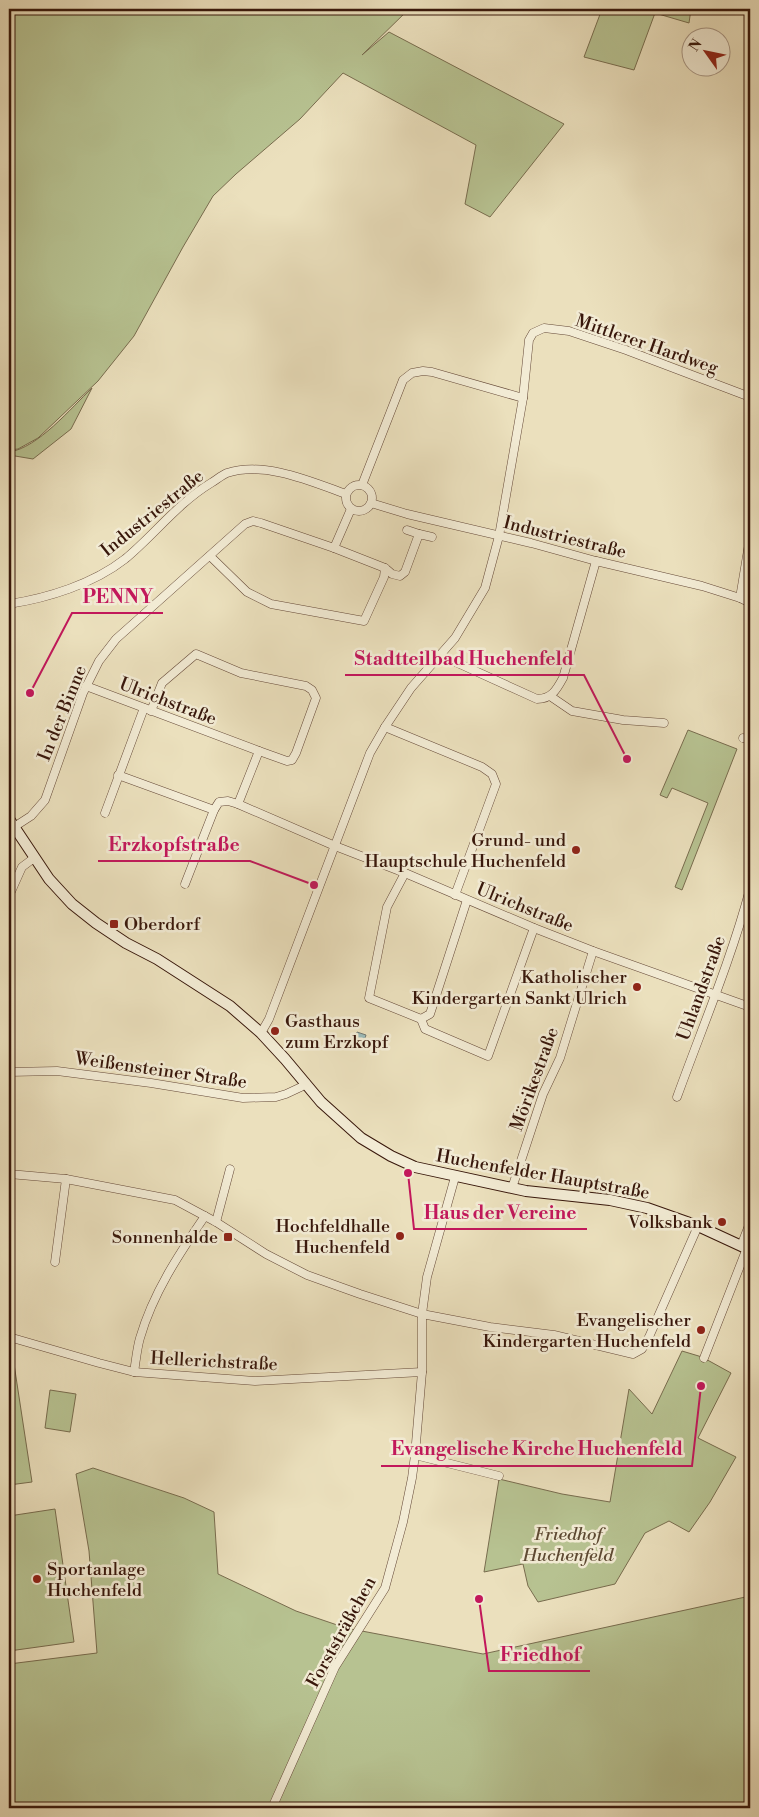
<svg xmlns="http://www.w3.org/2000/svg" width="759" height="1817" viewBox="0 0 759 1817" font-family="'Libre Bodoni',serif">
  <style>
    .green { fill: #b7c291; stroke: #786c4e }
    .water { fill: #9bbbb9; stroke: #737973 }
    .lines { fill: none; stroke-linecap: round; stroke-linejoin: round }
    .street-casing { stroke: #654938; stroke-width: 9 }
    .secondary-casing { stroke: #38170b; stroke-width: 12 }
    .street { stroke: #f2ebd4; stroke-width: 8 }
    .secondary { stroke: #f2ebd4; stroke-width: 10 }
    .poi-dot { fill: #8f2418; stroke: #f2ebd4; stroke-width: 2 }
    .labels { text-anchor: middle; stroke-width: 5; stroke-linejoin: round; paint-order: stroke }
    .street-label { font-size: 18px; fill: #38170b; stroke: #f2ebd4 }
    .poi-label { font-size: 18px; fill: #38170b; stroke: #f2ebd4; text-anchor: end }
    .park-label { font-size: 18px; font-style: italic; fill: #5e4a33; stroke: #f2ebd4 }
    .leader { fill: none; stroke: #c2185b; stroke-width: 2 }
    .callout-dot { fill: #c2185b; stroke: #f2ebd4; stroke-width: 2 }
    .callout-label { font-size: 19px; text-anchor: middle; font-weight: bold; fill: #c2185b; stroke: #f2ebd4; stroke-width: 5; stroke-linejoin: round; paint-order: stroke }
  </style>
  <rect width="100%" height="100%" fill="#ebe0bd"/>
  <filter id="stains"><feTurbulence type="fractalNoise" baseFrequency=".004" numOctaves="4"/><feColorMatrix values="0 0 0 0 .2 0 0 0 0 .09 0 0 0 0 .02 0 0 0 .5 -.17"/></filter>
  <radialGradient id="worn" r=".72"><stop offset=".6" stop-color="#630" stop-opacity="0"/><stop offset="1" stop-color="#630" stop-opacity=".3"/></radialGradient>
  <g class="green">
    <path d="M9 9H409L362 55 389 32 564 124 490 217 465 204 476 145 343 73 300 119 236 174 213 196 183 247 134 336 98 381 38 438 18 449 9 450Z"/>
    <path d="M602 9H691L689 23 655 13 634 70 584 57Z"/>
    <path d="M92 388 71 429 33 459 9 455V452C38 448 71 408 92 388Z"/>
    <path d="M688 730 737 749 682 890 675 887 708 803 672 788 667 798 660 795Z"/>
    <path d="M682 1351 702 1357 731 1373 698 1438 736 1457 710 1502 689 1532 669 1521 645 1533 615 1584 538 1602 528 1586 523 1564 484 1572 499 1479 562 1494 610 1502 629 1389 652 1414Z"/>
    <path d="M14 1364 32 1482 9 1485V1365Z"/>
    <path d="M50 1390 76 1394 70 1432 45 1428Z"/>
    <path d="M93 1468 184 1498 214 1512 218 1574 296 1611 346 1628 483 1654 750 1596V1808H686L658 1804H631L615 1808H9V1664L97 1653 89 1551 76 1474Z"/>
    <path d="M55 1509 74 1642 9 1651V1516Z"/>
  </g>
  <path class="water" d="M357 1032 366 1035 363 1045 356 1042 354 1036Z"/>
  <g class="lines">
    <defs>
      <g id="street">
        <circle cx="359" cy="498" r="13"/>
        <path d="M362 485 403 380 412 373 423 371 432 372 523 398"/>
        <path d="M371 503 407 514 531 543 596 561 702 586 740 598 750 603"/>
        <path d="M407 530 419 534"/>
        <path d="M334 548 385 568 392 574 400 576 405 572 419 534 432 537"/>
        <path d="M210 556 247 592 271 604 364 621 384 577 385 568"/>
        <path d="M740 598 750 538"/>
        <path d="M9 604C48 598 93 584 125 559 154 535 178 503 211 483 216 480 222 475 227 473 265 461 310 481 346 494"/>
        <path d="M440 655 537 699C552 699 557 689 563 678L596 561"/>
        <path d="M86 686 259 751 238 804 335 846 405 873 534 928 593 951 750 1007"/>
        <path d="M550 696 572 711 623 720 664 723"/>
        <path d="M151 711 162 683 196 654 241 673 306 686 312 690 316 698 296 753 292 760 287 761 259 751"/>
        <path d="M385 727 482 767 492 774 496 784 455 895"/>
        <path d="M743 738 750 740"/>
        <path d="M118 775 214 810 185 884"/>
        <path d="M214 810 219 802 228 801 238 804"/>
        <path d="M105 813 144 708"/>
        <path d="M14 827 31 816 45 800 83 693 99 661 116 639 245 524 253 521 261 523 334 548 351 509"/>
        <path d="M405 873 387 907 369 998 421 1019 425 1029 488 1056 534 928"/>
        <path d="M9 896 22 867 34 858"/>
        <path d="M421 1019 430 1014 467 900"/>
        <path d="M261 1033 269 1019 370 753 385 727 411 688 455 638 485 588 499 536 523 398 529 340 533 333 544 328 569 331 626 350 750 397"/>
        <path d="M9 1072 57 1071 151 1083 243 1098 276 1097 286 1094 301 1087 306 1083"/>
        <path d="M677 1097C702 1028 731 960 750 889"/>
        <path d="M9 1174 66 1179 175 1200 216 1222 266 1254 307 1275 360 1294 422 1314 490 1327 554 1335 633 1354 642 1349 649 1337 698 1226"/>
        <path d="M455 1177 427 1277 422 1314V1372L415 1455 499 1476"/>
        <path d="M512 1188 543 1094 560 1058 593 951"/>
        <path d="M216 1222 230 1169"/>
        <path d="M741 1246 750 1223"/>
        <path d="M55 1262 66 1179"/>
        <path d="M9 1337 99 1363 134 1372 255 1381 422 1372"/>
        <path d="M704 1358 747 1248"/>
        <path d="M134 1372C136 1360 137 1348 140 1338 153 1293 179 1254 205 1216"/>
        <path d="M272 1808 335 1667 385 1588 403 1522 412 1478 415 1455"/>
      </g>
      <path id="secondary" d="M9 819 49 879 72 904 96 923 126 943 157 959 230 1006 261 1033 285 1059 321 1102 361 1138 391 1156 415 1167 526 1191 610 1200 647 1208 698 1226 750 1250"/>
    </defs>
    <use href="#street" class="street-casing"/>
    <use href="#secondary" class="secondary-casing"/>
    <use href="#street" class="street"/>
    <use href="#secondary" class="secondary"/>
  </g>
  <g class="poi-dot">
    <circle cx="576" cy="850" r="5"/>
    <rect x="109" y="919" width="10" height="10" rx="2.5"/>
    <circle cx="637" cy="987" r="5"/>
    <circle cx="275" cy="1031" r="5"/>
    <circle cx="722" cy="1222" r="5"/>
    <circle cx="400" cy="1236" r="5"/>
    <rect x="223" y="1232" width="10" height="10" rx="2.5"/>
    <circle cx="701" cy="1330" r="5"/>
    <circle cx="37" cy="1579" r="5"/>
  </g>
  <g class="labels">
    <g class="street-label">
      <text transform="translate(647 344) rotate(19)" y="6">Mittlerer Hardweg</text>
      <text transform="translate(152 513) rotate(-39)" y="6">Industriestraße</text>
      <text transform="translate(565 537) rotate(14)" y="6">Industriestraße</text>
      <text transform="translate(168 701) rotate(21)" y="6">Ulrichstraße</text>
      <text transform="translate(62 713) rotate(-68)" y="6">In der Binne</text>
      <text transform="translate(525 907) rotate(22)" y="6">Ulrichstraße</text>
      <text transform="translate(701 988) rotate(-70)" y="6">Uhlandstraße</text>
      <text transform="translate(161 1070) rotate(8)" y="6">Weißensteiner Straße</text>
      <text transform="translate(534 1079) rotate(-70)" y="6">Mörikestraße</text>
      <text transform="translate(543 1174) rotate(10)" y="6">Huchenfelder Hauptstraße</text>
      <text transform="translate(214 1361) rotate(3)" y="6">Hellerichstraße</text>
      <text transform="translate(341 1632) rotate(-61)" y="6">Forststräßchen</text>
    </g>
    <g class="poi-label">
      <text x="566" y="846">Grund- und<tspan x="566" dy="21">Hauptschule Huchenfeld</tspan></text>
      <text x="124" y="930" text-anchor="start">Oberdorf</text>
      <text x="627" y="983">Katholischer<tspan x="627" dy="21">Kindergarten Sankt Ulrich</tspan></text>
      <text x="285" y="1027" text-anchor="start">Gasthaus<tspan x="285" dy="21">zum Erzkopf</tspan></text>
      <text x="712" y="1228">Volksbank</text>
      <text x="390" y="1232">Hochfeldhalle<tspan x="390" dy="21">Huchenfeld</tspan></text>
      <text x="218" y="1243">Sonnenhalde</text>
      <text x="691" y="1326">Evangelischer<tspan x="691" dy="21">Kindergarten Huchenfeld</tspan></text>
      <text x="47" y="1575" text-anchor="start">Sportanlage<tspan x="47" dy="21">Huchenfeld</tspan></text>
    </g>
    <g class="park-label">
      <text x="568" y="1540">Friedhof<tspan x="568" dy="21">Huchenfeld</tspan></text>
    </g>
  </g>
  <path class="leader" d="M30 693L72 613H163M627 759L584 675H345M314 885L250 861H98M408 1173L414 1229H587M701 1386L692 1466H381M479 1599L489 1671H590"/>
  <g class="callout-dot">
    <circle cx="30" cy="693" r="5"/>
    <circle cx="627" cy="759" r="5"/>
    <circle cx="314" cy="885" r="5"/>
    <circle cx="408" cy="1173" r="5"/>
    <circle cx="701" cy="1386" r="5"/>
    <circle cx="479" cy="1599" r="5"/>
  </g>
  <g class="callout-label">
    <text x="118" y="603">PENNY</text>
    <text x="464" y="665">Stadtteilbad Huchenfeld</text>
    <text x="174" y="851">Erzkopfstraße</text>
    <text x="500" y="1219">Haus der Vereine</text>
    <text x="537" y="1455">Evangelische Kirche Huchenfeld</text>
    <text x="540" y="1661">Friedhof</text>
  </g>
  <rect width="759" height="1817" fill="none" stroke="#ebe0bd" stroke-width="30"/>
  <rect x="10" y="10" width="739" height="1797" fill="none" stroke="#38170b" stroke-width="2.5"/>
  <rect x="15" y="15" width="729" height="1787" fill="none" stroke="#38170b"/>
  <g transform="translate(706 52) rotate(303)"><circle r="24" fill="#f2ebd4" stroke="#a89684"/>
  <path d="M0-4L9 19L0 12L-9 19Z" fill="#8f2418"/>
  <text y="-8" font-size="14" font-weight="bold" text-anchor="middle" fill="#38170b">N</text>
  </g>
  <rect width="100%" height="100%" filter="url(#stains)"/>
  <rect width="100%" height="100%" fill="url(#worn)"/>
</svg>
